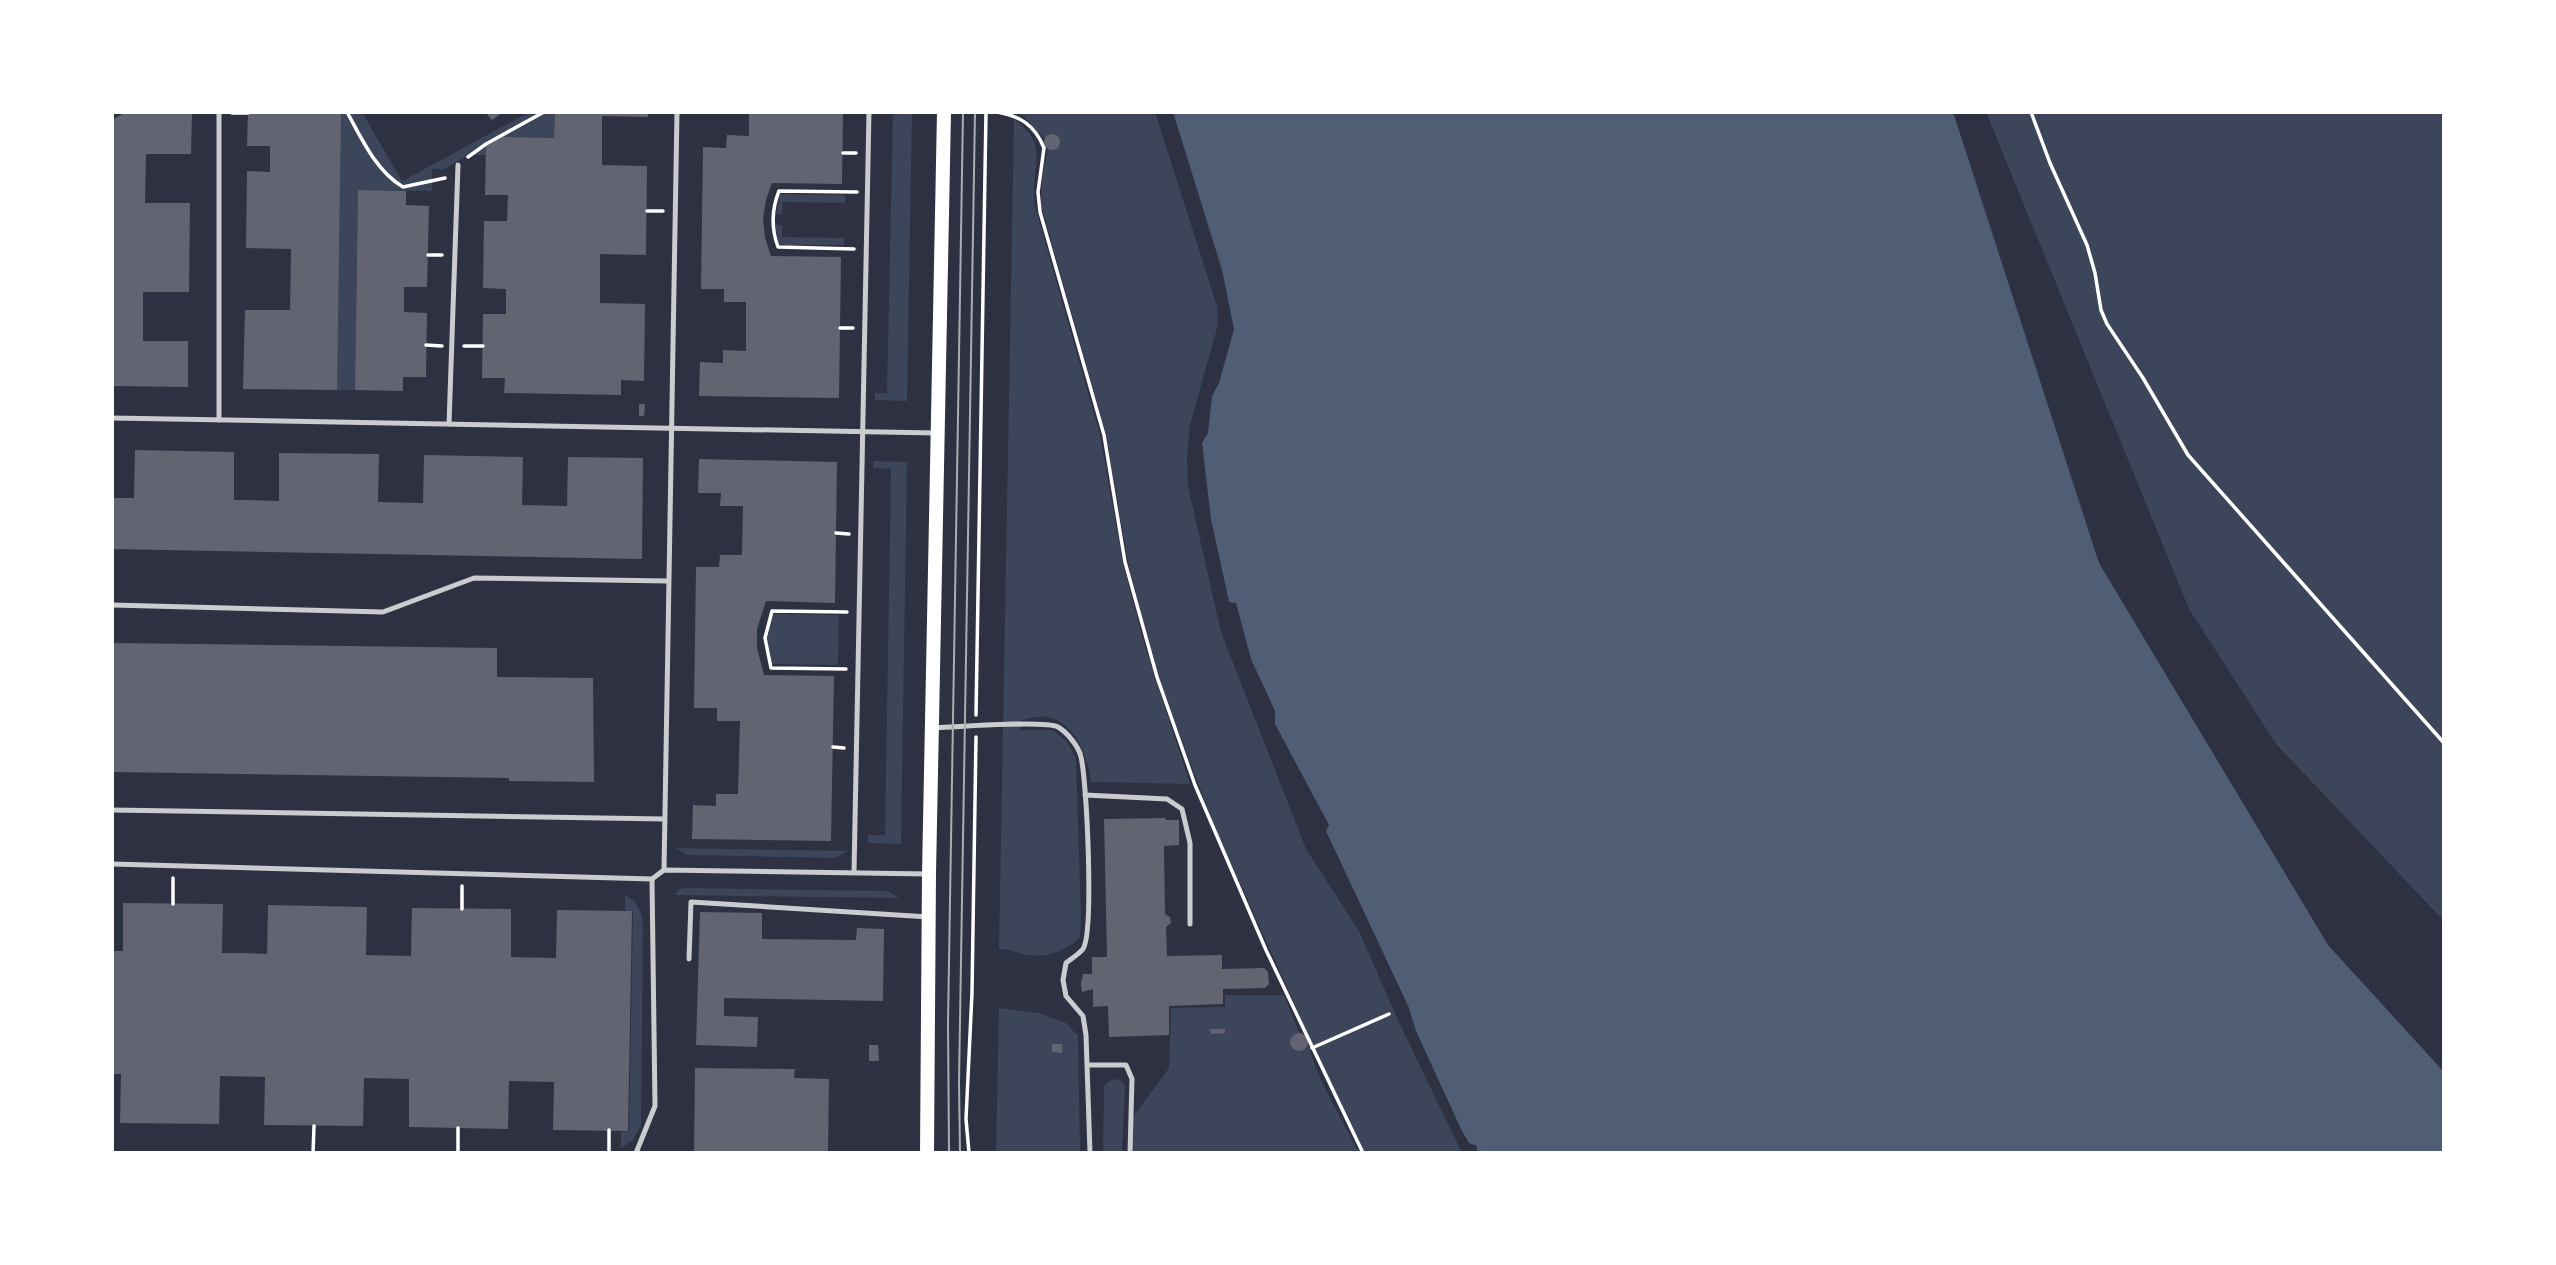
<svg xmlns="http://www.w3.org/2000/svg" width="2556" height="1265" viewBox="0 0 2556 1265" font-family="Raleway,sans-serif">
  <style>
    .green { fill: #3c4559 }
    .water { fill: #4f5d75 }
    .building { fill: #626471 }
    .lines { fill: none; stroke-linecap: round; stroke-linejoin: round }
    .path { stroke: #fff; stroke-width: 3.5 }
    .service { stroke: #caccd0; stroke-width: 5 }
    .secondary { stroke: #fff; stroke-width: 14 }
    .tram { stroke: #abadb3; stroke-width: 2 }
  </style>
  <rect width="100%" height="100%" fill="#2d3142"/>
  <g class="green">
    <path d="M316 112H362L402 181 530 112H555L554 138 503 137 486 146V155H469L444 169H432V191L358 190 355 390H337Z"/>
    <path d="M893 112H912L907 401 875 400V393H887Z"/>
    <path d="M1013 112H1155L1217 306 1218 325 1190 425 1187 457 1188 486 1221 632 1306 849 1359 931 1397 1018 1462 1153H1364L1325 1072 1213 823 1158 677 1129 567 1106 435 1041 205 1042 177 1049 144 1023 116Z"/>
    <path d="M1986 112H2444V921L2276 744 2189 609Z"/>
    <path d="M1014 119C1052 146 1029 169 1035 206L1100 435 1123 564 1144 643 1190 784 1091 782C1088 757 1076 724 1048 717 1040 715 1028 719 1021 720L1020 730H1053L1067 742 1076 758 1081 917 1080 938C1064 951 1048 958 1027 955 1016 953 1011 949 999 949Z"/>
    <path d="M780 194 845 195V203L783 202 782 214H776Z"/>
    <path d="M775 224 782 225V237L844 238V245H779Z"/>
    <path d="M873 461 907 462 901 844 868 843V835H885L891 469 873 468Z"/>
    <path d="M773 614 839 615 838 665 772 664 767 639Z"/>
    <path d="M676 848 847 851 836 858 687 855Z"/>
    <path d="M684 888 888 891 899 898 675 895 678 890Z"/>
    <path d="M625 894C637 902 642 910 643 924L641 1126 633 1140 621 1148V1132L629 1131 633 912 625 910Z"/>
    <path d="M1225 995H1284L1299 1032 1307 1037C1312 1072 1343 1120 1359 1153H1131L1133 1117 1169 1068 1171 1008 1225 1007Z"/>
    <path d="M999 1008 1038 1013 1066 1023 1078 1036 1080 1153H996Z"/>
    <path d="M1116 1079 1122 1081 1125 1087 1122 1153H1103L1104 1086 1109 1081Z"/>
  </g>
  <path class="water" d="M1173 112H1953L2099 563 2328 945 2444 1072V1153H1477V1146L1469 1143 1461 1129 1416 1031 1409 1008 1326 831 1329 825 1275 724V711L1251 659 1236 603 1229 602 1211 519 1202 443 1208 433 1212 396 1219 383 1234 329 1222 270Z"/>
  <g class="building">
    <path d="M126 112H192L191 154H146L145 203H190L189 292H143V341H188V387L112 386V120Z"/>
    <path d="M248 112 341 114 337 390 243 389 245 310H290L291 249 246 248 247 171 270 172V146H247Z"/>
    <path d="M485 112H503L492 120Z"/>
    <path d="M555 112H648V117L602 116V165L647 166 646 255 600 254V303L645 304 644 381 621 380V395L504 393 505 378H482L483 314H506V289L483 288 484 221H507L508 195H485L486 146 503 137 554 138Z"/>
    <path d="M749 112H843L842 184 772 183 766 200 763 219 765 238 771 256 841 257 839 398 699 396 700 362 723 363V350L746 351V302H724V289H701L703 147 726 148 727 135 749 136Z"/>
    <circle cx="1052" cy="142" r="8"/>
    <path d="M358 190 406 191V205L429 206 427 287H404V312L427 313 426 377H403V391L355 390Z"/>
    <path d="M639 404H645L644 416H639Z"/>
    <path d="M135 450 234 452V500H246L279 501V453L379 454 378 502 423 503 424 455 523 457 522 505 567 506 568 457 643 458 642 559 112 549V498H134Z"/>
    <path d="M699 459 837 462 835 603 766 601 757 629V648L764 675 834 676 831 841 692 839 693 805 716 806V794H738L740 721H717V708H694L696 567H719L720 555H742L743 506H720L721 493H698Z"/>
    <path d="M112 643 497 648V677L593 678 594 782 509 781V778L112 772Z"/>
    <path d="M1165 818 1166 820H1179V845L1164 846 1165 914 1170 917 1171 923 1166 927 1167 956 1222 955V969L1264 968 1268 972 1269 984 1265 988 1223 989V1004L1169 1006V1035L1109 1037 1108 1006 1093 1007V989L1082 992 1081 984 1083 974H1092V957H1107L1104 819Z"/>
    <path d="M123 903 223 904 222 953H244L267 954 268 905 367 907 366 955 411 956 412 908 511 909V957L556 958 557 910 632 911 628 1131 553 1130 554 1082 509 1081 508 1129 409 1127V1079L364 1078 363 1126 264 1125 265 1077 220 1076 219 1124 120 1123 121 1074H112V951H123Z"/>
    <path d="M700 912 762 913V939L856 940 857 928 884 929 883 1001 724 998V1016L758 1017 757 1047 696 1045Z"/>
    <path d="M1210 1029H1225V1033L1211 1034Z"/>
    <circle cx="1299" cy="1042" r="9"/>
    <path d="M1052 1044H1062V1053L1052 1052Z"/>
    <path d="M869 1045H878L879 1061H869Z"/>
    <path d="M695 1068 795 1069 794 1078 829 1079 828 1153H694Z"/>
  </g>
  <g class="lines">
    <g class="path">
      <path d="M347 112C362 139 376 171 403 187L445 178"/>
      <path d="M997 112C1020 116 1035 125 1044 148L1038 192 1040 212 1104 435 1125 562 1157 677 1195 785 1266 950 1363 1153"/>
      <path d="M2031 112 2050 163 2087 245 2095 273 2101 310 2107 324 2143 378 2188 455 2444 743"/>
      <path d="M232 113H248"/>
      <path d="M843 153H856"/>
      <path d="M468 157 486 144 544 112"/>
      <path d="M647 211H663"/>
      <path d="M854 249 778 247C771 228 771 211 779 191L857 192"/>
      <path d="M428 255H442"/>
      <path d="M840 328H853"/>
      <path d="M426 345 442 346"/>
      <path d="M464 346H483"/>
      <path d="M836 533 849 534"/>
      <path d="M846 669 771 668 765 638 772 611 847 612"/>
      <path d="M976 715 986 112"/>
      <path d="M833 747 844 748"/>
      <path d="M462 886V909"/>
      <path d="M173 904V878"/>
      <path d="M1312 1048 1389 1014"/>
      <path d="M609 1130V1153"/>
      <path d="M313 1153 314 1126"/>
      <path d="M458 1153V1128"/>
      <path d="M969 1153 966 1119 972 993 976 737"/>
    </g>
    <g class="service">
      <path d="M112 418 935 433"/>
      <path d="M219 420V112"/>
      <path d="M449 424 458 165"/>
      <path d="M112 605 383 612 474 578 668 581"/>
      <path d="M935 728C956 727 1044 720 1058 727 1067 732 1079 747 1081 757 1087 782 1094 932 1083 949 1079 954 1071 959 1066 963L1063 980 1066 996 1083 1016 1086 1035 1090 1153"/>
      <path d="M1085 795 1167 799 1182 809 1190 843V924"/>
      <path d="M112 810 664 819"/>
      <path d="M112 864 652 879 664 870 928 874"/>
      <path d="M664 870 677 112"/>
      <path d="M854 872 869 112"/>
      <path d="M689 959 691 902 929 917"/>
      <path d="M1088 1065H1126L1132 1079 1130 1153"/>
      <path d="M636 1153 655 1106 652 879"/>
    </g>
    <path class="secondary" d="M927 1153 929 874 944 112"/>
    <g class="tram">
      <path d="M949 1153 948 1023 963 112"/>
      <path d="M960 1153 959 1082 975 112"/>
    </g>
  </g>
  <rect width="2556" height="1265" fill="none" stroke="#ffffff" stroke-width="228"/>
</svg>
